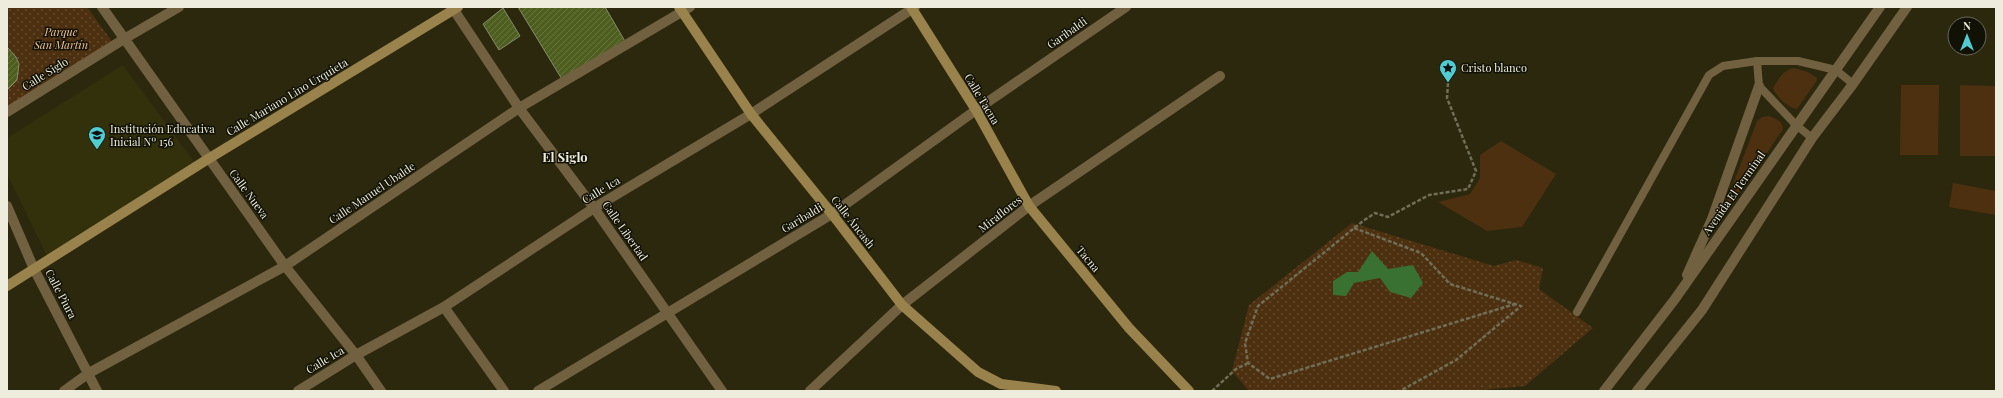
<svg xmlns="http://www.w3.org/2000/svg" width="2003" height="398" viewBox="0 0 2003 398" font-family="'Playfair Display',serif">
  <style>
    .built { fill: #33300c }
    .park { fill: url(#park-dots) }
    .garden { fill: #4d300f }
    .water { fill: #387131 }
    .building { fill: url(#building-hatch); stroke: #838d70 }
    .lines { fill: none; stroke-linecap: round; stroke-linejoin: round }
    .path { stroke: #706e57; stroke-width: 2.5; stroke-dasharray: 4 2; stroke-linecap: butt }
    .service { stroke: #716141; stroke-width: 8 }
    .minor { stroke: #716141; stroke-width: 10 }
    .tertiary { stroke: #716141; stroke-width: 10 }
    .secondary { stroke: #9a824d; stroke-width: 10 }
    .labels { text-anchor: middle; stroke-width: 3; stroke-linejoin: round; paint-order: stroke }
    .park-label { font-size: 11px; font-style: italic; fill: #f4c392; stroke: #121106 }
    .street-label { font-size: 11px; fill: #eeeddd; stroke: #121106 }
    .poi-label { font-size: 11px; fill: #eeeddd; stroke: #121106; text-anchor: start }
    .quarter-label { font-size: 13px; font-weight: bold; fill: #eeeddd; stroke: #121106 }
  </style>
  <defs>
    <pattern id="park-dots" width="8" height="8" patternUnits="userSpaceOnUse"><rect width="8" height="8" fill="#4d300f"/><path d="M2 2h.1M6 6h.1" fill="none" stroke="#674e32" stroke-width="1.8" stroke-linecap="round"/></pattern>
    <pattern id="building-hatch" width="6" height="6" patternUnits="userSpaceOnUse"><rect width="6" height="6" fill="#4d5e1e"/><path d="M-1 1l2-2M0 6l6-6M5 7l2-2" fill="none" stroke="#67753e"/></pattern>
  </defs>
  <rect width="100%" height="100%" fill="#2b280d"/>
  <path class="built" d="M123 65 195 163 48 258 7 174V138Z"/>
  <g class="park">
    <path d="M7 7H87L113 43 7 108Z"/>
    <path d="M1352 223 1494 266 1516 260 1543 268 1539 289 1593 328 1525 386 1469 391H1249L1232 371 1249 305Z"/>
  </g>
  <g class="garden">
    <path d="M1794 68 1808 72 1817 78 1816 82 1797 109C1788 108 1776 97 1773 88 1779 78 1782 71 1794 68Z"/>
    <path d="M1901 85H1939L1938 155H1900Z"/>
    <path d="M1960 85 1996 86V156H1960Z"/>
    <path d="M1769 116C1776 119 1783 121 1783 129L1728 211 1723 217 1721 216 1757 121 1762 117Z"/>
    <path d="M1501 141 1556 174 1522 227 1487 231 1438 202 1470 194 1480 178V155Z"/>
    <path d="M1953 183 1996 191V215L1949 207Z"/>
  </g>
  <path class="water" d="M1372 251 1388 269 1413 265 1423 283 1411 298 1390 292 1380 278 1354 283 1346 296 1333 295V281L1347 272H1358Z"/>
  <g class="building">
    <path d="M518 7H605L626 43 563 81Z"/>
    <path d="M503 8 520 36 499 50 483 24Z"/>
    <path d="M7 47 16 57 19 64 17 80 7 90Z"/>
  </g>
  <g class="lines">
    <g class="path">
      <path d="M1448 83 1447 98 1476 171 1468 189 1429 195 1388 217 1375 213 1363 221 1258 306 1245 343 1248 363 1270 379 1515 304"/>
      <path d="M1354 228 1421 253 1450 284 1521 306 1456 360 1400 391"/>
      <path d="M1212 391 1236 369 1248 363"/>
    </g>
    <g class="service">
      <path d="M1757 61 1759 86 1796 125 1812 138"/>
      <path d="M1577 312 1709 75 1723 66 1757 61H1798L1836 70 1853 84"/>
    </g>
    <g class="minor">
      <path d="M102 7 285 266 356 355 381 391"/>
      <path d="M452 7 519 108 594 208 722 391"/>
      <path d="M7 112 124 39 179 7"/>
      <path d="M7 206 34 269 97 391"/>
      <path d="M444 307 504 391"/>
      <path d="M64 391 89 373 285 266 519 108 690 7"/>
      <path d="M298 391 356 355 444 307 594 208 751 114 915 7"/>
      <path d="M538 391 832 214 976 110 1126 7"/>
      <path d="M810 391 902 305 1029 206 1220 76"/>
    </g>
    <g class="tertiary">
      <path d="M1687 275 1712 219 1759 86"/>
      <path d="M1604 391 1675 299 1880 7"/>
      <path d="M1637 391 1702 310 1812 138 1853 84 1907 7"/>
    </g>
    <g class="secondary">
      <path d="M679 7 751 114 832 214 902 305 978 372 1001 384 1056 391"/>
      <path d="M911 7 976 110 1029 206 1129 328 1189 391"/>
      <path d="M7 286 208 159 458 7"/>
    </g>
  </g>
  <defs>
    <symbol id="sight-pin" viewBox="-11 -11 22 30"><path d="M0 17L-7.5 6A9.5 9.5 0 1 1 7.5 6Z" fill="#51ccd1" stroke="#121106"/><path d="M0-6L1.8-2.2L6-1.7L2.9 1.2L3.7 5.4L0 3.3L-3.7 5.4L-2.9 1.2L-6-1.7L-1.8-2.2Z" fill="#111"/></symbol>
    <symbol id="school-pin" viewBox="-11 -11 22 30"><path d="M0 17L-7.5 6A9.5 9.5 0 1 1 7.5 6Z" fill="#51ccd1" stroke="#121106"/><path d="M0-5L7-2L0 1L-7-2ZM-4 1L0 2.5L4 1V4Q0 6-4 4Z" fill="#111"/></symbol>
  </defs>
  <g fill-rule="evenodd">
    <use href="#sight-pin" x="1438" y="58" width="20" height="27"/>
    <use href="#school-pin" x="87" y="125" width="20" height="27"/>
  </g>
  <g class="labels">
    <g class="park-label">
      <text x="61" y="36">Parque<tspan x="61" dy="13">San Martín</tspan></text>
    </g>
    <g class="street-label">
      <text transform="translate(1067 33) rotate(-35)" y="4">Garibaldi</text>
      <text transform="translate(45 74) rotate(-32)" y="4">Calle Siglo</text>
      <text transform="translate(287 97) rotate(-31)" y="4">Calle Mariano Lino Urquieta</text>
      <text transform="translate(982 99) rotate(59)" y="4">Calle Tacna</text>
      <text transform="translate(601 190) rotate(-31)" y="4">Calle Ica</text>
      <text transform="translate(372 193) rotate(-34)" y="4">Calle Manuel Ubalde</text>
      <text transform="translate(1734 193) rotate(-55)" y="4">Avenida El Terminal</text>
      <text transform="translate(249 194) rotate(54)" y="4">Calle Nueva</text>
      <text transform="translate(1000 214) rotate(-38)" y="4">Miraflores</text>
      <text transform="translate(802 218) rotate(-31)" y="4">Garibaldi</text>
      <text transform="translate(853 222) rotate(52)" y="4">Calle Áncash</text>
      <text transform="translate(625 231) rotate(55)" y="4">Calle Libertad</text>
      <text transform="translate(1088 259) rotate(50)" y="4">Tacna</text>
      <text transform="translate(61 294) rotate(62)" y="4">Calle Piura</text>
      <text transform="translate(325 360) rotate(-31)" y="4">Calle Ica</text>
    </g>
    <g class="poi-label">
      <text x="1461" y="72">Cristo blanco</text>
      <text x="110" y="133">Institución Educativa<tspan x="110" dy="13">Inicial Nº 156</tspan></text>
    </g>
    <g class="quarter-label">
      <text x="565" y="162">El Siglo</text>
    </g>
  </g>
  <rect width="2003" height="398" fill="none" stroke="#eeeddd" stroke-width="16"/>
  <g transform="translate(1967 36)"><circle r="19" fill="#121106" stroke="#6a695c"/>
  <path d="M0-3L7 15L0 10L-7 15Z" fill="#51ccd1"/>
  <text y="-6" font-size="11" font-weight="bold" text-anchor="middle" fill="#eeeddd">N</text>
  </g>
</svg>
